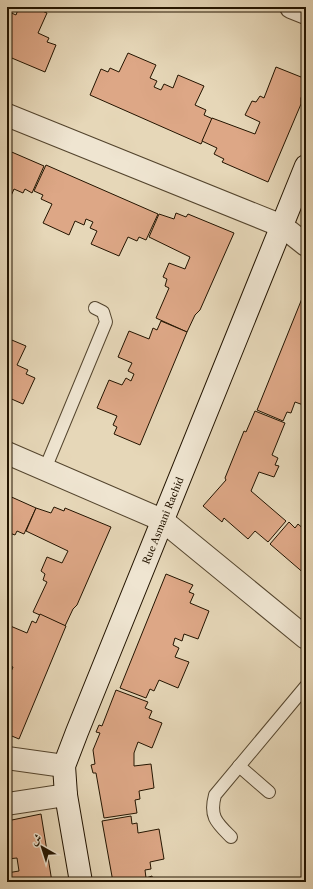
<svg xmlns="http://www.w3.org/2000/svg" width="313" height="889" viewBox="0 0 313 889" font-family="'Libre Caslon Text',Amiri,serif">
  <style>
    .building { fill: #dda786; stroke: #231400 }
    .lines { fill: none; stroke-linecap: round; stroke-linejoin: round }
    .lane-casing { stroke: #54452e; stroke-width: 14 }
    .street-casing { stroke: #54452e; stroke-width: 24 }
    .secondary-casing { stroke: #231400; stroke-width: 24 }
    .lane { stroke: #efe5d1; stroke-width: 12 }
    .street { stroke: #efe5d1; stroke-width: 22 }
    .secondary { stroke: #efe5d1; stroke-width: 22 }
    .labels { text-anchor: middle; stroke-width: 3.5; stroke-linejoin: round; paint-order: stroke }
    .street-label { font-size: 10px; fill: #231400; stroke: #efe5d1 }
  </style>
  <rect width="100%" height="100%" fill="#e6d7b8"/>
  <filter id="stains"><feTurbulence type="fractalNoise" baseFrequency=".005" numOctaves="4"/><feColorMatrix values="0 0 0 0 .2 0 0 0 0 .09 0 0 0 0 .02 0 0 0 .5 -.17"/></filter>
  <radialGradient id="worn" r=".72"><stop offset=".6" stop-color="#630" stop-opacity="0"/><stop offset="1" stop-color="#630" stop-opacity=".3"/></radialGradient>
  <g class="building">
    <path d="M19 7H33L47 13 38 33 49 38 47 42 56 45 45 72 7 56V11L16 15Z"/>
    <path d="M128 53 156 65 150 78 157 81 154 87 161 90 164 84 173 88 178 75 204 86 195 105 206 110 204 115 213 119 201 144 90 95 101 69 108 72 110 68 119 72Z"/>
    <path d="M276 67 306 79V86L301 98V104L268 182 222 162 224 159 214 154 217 148 202 141 212 118 255 134 260 122 245 115 252 101 256 102 260 96 264 98Z"/>
    <path d="M7 150 44 166 32 193 25 189 23 193 14 189 7 205Z"/>
    <path d="M46 165 158 214 146 240 139 237 137 241 128 237 119 256 91 244 97 231 90 228 93 222 86 219 84 225 75 221 69 235 43 223 52 204 41 199 43 195 34 191Z"/>
    <path d="M176 213 186 217 188 214 234 233 200 310 195 315 187 332 156 318 169 288 165 286 167 279 163 277 169 263 185 269 190 257 149 237 159 214 174 219Z"/>
    <path d="M303 296 306 298V406L295 402 291 413 287 412 283 421 257 410Z"/>
    <path d="M161 321 187 332 140 445 114 434 117 427 113 425 117 416 97 408 109 380 122 385 126 378 131 381 134 374 128 371 132 363 118 357 129 331 149 339 153 328 157 330Z"/>
    <path d="M7 338 26 346 17 365 28 370 26 374 35 378 23 404 7 397Z"/>
    <path d="M255 411 285 423 272 455 278 458 275 465 279 466 274 477 259 472 251 491 286 521 268 542 255 531 248 539 224 518 222 522 203 506 226 480 225 478 244 431 246 432Z"/>
    <path d="M7 495 36 508 24 534 17 531 15 535 7 532Z"/>
    <path d="M54 507 64 511 65 508 111 527 77 605 73 609 65 626 33 612 47 582 43 580 45 574 41 571 47 557 62 563 68 551 26 531 36 508 51 513Z"/>
    <path d="M289 522 295 528 298 524 306 531V530V575L270 544Z"/>
    <path d="M166 574 193 585 189 592 194 594 190 603 209 611 198 639 184 634 182 641 175 638 173 645 179 648 175 657 189 662 178 688 159 680 154 691 150 689 146 698 120 688Z"/>
    <path d="M40 614 66 626 19 739 7 734V673L10 674 13 667 7 665 10 656 7 655V627L8 625 27 633 32 621 36 623Z"/>
    <path d="M116 690 148 702 145 708 152 711 149 718 162 723 152 748 138 742 134 753V766L151 764 154 788 139 791 140 799 135 800 137 813 104 818 96 773H93L91 765 95 764 93 750 100 733 96 732 99 725 102 726Z"/>
    <path d="M41 814 52 882H7V873L19 871 17 858 7 859V821Z"/>
    <path d="M131 816 132 824 137 823 138 833 159 829 164 859 150 862 151 869 145 870 146 878 152 876 153 882H113L102 821Z"/>
  </g>
  <g class="lines">
    <defs>
      <g id="lane">
        <path d="M45 469 106 322 103 312 95 308"/>
        <path d="M239 766 269 792"/>
        <path d="M231 837C217 823 209 817 215 795L306 686"/>
      </g>
      <g id="street">
        <path d="M291 7 306 13"/>
        <path d="M7 115 282 226 306 245"/>
        <path d="M7 453 162 520 306 638"/>
        <path d="M7 758 64 766"/>
        <path d="M7 804 66 795"/>
      </g>
      <g id="secondary">
        <path id="s1" d="M81 882 66 795 64 766 77 732 306 166"/>
      </g>
    </defs>
    <use href="#lane" class="lane-casing"/>
    <use href="#street" class="street-casing"/>
    <use href="#secondary" class="secondary-casing"/>
    <use href="#lane" class="lane"/>
    <use href="#street" class="street"/>
    <use href="#secondary" class="secondary"/>
  </g>
  <g class="labels">
    <g class="street-label">
      <text dy="4" stroke="none"><textPath href="#s1" startOffset="382">Rue Asmani Rachid</textPath></text>
    </g>
  </g>
  <rect width="313" height="889" fill="none" stroke="#e6d7b8" stroke-width="24"/>
  <rect x="8" y="8" width="297" height="873" fill="none" stroke="#231400" stroke-width="2"/>
  <rect x="12" y="12" width="289" height="865" fill="none" stroke="#231400"/>
  <g transform="translate(42 847) rotate(321)" stroke="#efe5d1" stroke-width="3" paint-order="stroke">
  <path d="M0-3L7 15L0 10L-7 15Z" fill="#231400"/>
  <text y="-6" font-size="11" font-weight="bold" text-anchor="middle" fill="#231400">ش</text>
  </g>
  <rect width="100%" height="100%" filter="url(#stains)"/>
  <rect width="100%" height="100%" fill="url(#worn)"/>
</svg>
